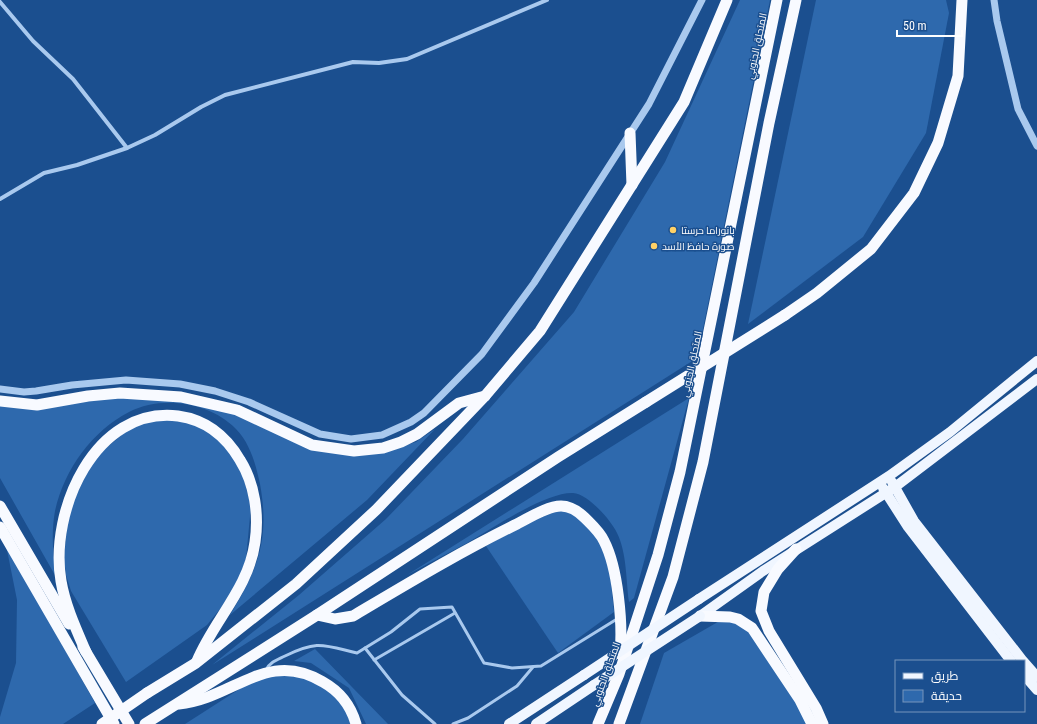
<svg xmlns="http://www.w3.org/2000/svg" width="1037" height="724" viewBox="0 0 1037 724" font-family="'Roboto Condensed',Cairo,sans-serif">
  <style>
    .green { fill: #2e69ad }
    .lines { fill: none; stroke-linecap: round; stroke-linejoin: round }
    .service { stroke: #a9c9ee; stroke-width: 3 }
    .minor { stroke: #a9c9ee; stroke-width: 4 }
    .tertiary { stroke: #a9c9ee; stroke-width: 7 }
    .primary { stroke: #f0f6ff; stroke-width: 10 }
    .trunk { stroke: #f8faff; stroke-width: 11 }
    .primary-bridge { stroke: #f0f6ff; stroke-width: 10 }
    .trunk-bridge { stroke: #f8faff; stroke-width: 11 }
    .poi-dot { fill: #ffd166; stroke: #1b4f8f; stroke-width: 1.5 }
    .labels { text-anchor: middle; stroke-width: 3; stroke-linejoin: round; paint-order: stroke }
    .street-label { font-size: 10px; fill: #fff; stroke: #1b4f8f }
    .poi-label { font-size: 10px; fill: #fff; stroke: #1b4f8f; text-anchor: start }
  </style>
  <rect width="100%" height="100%" fill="#1b4f8f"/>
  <g class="green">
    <path d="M740 0H770L697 358 212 665 299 595 386 519 463 439 574 312 665 162Z"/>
    <path d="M816 0H946L949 13 926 133 863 237 748 324Z"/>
    <path d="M98 394 195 398 311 445 380 453 416 442 435 429 367 500 230 615C258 569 270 539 260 484 256 465 250 443 236 429 210 402 162 395 129 412 92 431 64 470 55 511 51 533 53 555 56 577L0 478V401L17 407Z"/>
    <path d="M689 398 634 598 629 602C626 581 627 553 617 533 611 520 588 494 573 493 545 492 492 529 467 543 447 554 427 564 407 575Z"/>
    <path d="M174 415 212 427 238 457 251 506 246 559 238 582 220 609 207 625 126 682 71 591 66 575 64 559 68 513 94 458 135 424Z"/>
    <path d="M559 510 582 513 608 554 614 612 558 653 486 546 521 526Z"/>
    <path d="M6 545 95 703 63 724H0V717L16 663 17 600Z"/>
    <path d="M723 619 751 626 816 724H640L664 653Z"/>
    <path d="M315 649 388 724H366L349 688 311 663 294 661Z"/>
    <path d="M263 674 305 676 340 696 351 724H185Z"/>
  </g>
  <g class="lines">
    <g class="service">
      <path d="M365 648 402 695 435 724"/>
      <path d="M374 660 455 613"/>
      <path d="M266 670C270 662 277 660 285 656 318 640 323 645 357 653L391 632 420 609 452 607 484 663 512 668 541 666 617 619"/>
      <path d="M453 724 468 718 517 686 533 667"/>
    </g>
    <g class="minor">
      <path d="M0 2 33 41 73 79 127 148"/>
      <path d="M0 199 44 173 77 165 127 148 155 135 201 107 225 95 353 62 379 63 407 59 547 0"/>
    </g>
    <g class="tertiary">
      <path d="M994 0 997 21 1018 109 1037 146"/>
      <path d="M0 389 24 392 36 391 72 385 126 380 180 384 215 391 249 402 320 434 351 439 382 435 411 422 424 413 482 354 534 283 649 104 702 0"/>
    </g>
    <g class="primary">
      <path d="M892 482 914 521 1023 661"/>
      <path d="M883 488 908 527 1011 661"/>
      <path d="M699 599 889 476 950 432 1037 361"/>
      <path d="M700 616 763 571 895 487 1037 379"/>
      <path d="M1024 662 1037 677"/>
      <path d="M1024 675 1037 690"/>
      <path d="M509 724 584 675"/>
      <path d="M536 724 594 685"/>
    </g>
    <g class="trunk">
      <path d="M630 133 632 185"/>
      <path d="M785 315 817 293 871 249 914 193 938 143 958 76 962 0"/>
      <path d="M0 401 37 405 88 396 120 393 181 397 237 410 312 445 354 451 383 448 401 442 417 434 459 403 485 396"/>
      <path d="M0 506 69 624"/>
      <path d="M0 527 114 724"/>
      <path d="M796 549 778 569 764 592 761 611 769 631 816 708 823 724"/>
      <path d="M317 615 335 619 353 616C407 584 460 552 517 524 529 518 547 506 561 506 571 506 578 511 585 518 592 525 600 532 604 541 618 568 623 624 620 654"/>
      <path d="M700 616 730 617 738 619 752 628 800 700 812 724"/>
      <path d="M83 647 129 724"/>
      <path d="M86 652C76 629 65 605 61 581 49 511 95 406 178 416 207 420 226 436 240 460 255 484 259 515 255 542 249 588 214 620 197 661"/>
      <path d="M147 693 196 663 296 584 376 510 485 396 540 331 684 102 727 0"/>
      <path d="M179 704C233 699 267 648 323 682 339 691 351 706 356 724"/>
      <path d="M145 724 317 615 558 457 646 402"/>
      <path d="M598 724 619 674 658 555 680 472 777 0"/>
      <path d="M619 724 673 577 703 462 769 123 796 0"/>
    </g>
    <g class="primary-bridge">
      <path d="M584 675 699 599"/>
      <path d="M594 685 700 616"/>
    </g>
    <g class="trunk-bridge">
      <path d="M646 402 785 315"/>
      <path d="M102 724 147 693"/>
    </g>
  </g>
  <g class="poi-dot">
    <circle cx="673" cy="230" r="4"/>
    <circle cx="654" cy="246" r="4"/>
  </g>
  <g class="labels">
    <g class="street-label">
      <text transform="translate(756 46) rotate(-78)" y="4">المتحلق الجنوبي</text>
      <text transform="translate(691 364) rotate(-78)" y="4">المتحلق الجنوبي</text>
      <text transform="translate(605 674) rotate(-70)" y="4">المتحلق الجنوبي</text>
    </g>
    <g class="poi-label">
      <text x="681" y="234">بانوراما حرستا</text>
      <text x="662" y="250">صورة حافظ الأسد</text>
    </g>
  </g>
  <rect x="895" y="660" width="130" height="52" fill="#1b4f8f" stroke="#7695bc"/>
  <rect x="903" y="673" width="20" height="6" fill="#f0f6ff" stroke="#7695bc"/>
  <text x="931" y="680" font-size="12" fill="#ffffff">طريق</text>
  <rect x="903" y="690" width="20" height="12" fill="#2e69ad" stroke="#7695bc"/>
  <text x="931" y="700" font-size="12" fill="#ffffff">حديقة</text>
  <path d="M897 30v6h65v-6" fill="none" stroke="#ffffff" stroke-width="2"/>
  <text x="903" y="30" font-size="12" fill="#ffffff" stroke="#1b4f8f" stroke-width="3" paint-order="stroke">50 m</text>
</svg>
